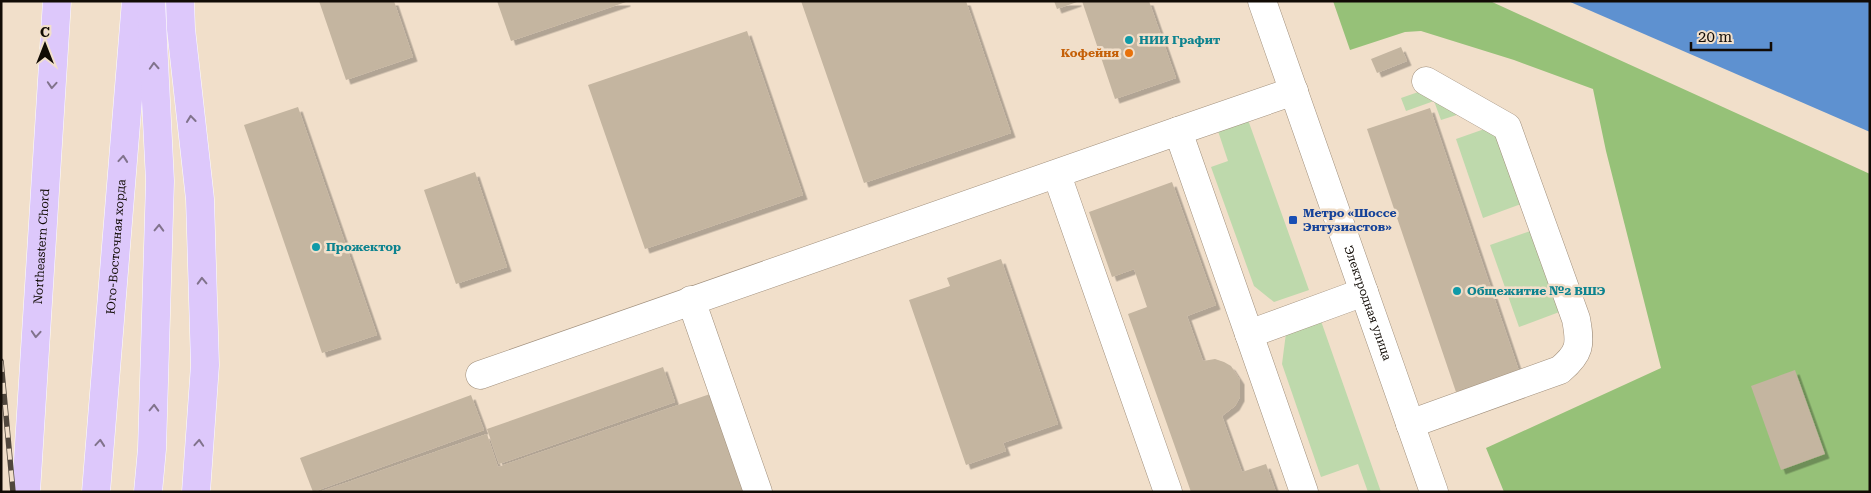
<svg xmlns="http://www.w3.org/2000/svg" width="1871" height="493" viewBox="0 0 1871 493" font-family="'Roboto Serif',serif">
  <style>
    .green { fill: #bed9ac }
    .forest { fill: #96c178 }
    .water { fill: #5e91d0 }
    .building { fill: #c4b5a0; filter: url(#shadow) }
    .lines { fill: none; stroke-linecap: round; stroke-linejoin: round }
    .minor-casing { stroke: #a08f7c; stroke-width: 29 }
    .major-casing { stroke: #fff; stroke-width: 29 }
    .minor { stroke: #fff; stroke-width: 28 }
    .major { stroke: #ddc8fb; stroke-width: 28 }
    .rail-casing { stroke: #50473d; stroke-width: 5.5 }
    .rail { stroke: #f1dfca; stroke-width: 4; stroke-dasharray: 11; stroke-linecap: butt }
    .oneway { stroke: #81738c }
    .culture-dot { fill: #0f9aa8; stroke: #f1dfca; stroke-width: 2 }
    .food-dot { fill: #e8710a; stroke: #f1dfca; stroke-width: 2 }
    .transit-dot { fill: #1a4fb4; stroke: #f1dfca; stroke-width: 2 }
    .labels { text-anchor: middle; stroke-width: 5; stroke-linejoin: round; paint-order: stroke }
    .culture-label { font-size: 12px; font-weight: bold; fill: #0d838f; stroke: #f1dfca; text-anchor: start }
    .food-label { font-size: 12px; font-weight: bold; fill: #c56008; stroke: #f1dfca; text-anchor: end }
    .transit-label { font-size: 12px; font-weight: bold; fill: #164399; stroke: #f1dfca; text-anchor: start }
    .street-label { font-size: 12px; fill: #110b05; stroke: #f1dfca }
  </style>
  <defs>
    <filter id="shadow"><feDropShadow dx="4.5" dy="4.5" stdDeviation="0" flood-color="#0004"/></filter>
  </defs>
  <rect width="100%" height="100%" fill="#f1dfca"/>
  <g class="green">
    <path d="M1427 89 1469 111 1441 120 1434 101 1406 111 1401 98Z"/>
    <path d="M1247 117 1309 290 1274 302 1254 286 1211 167 1228 161 1217 128Z"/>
    <path d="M1493 126 1521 204 1483 218 1456 139Z"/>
    <path d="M1533 230 1562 311 1519 327 1490 245Z"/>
    <path d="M1321 321 1381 492H1368L1358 464 1321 477 1282 364 1286 333Z"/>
  </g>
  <path class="forest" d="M1333 1H1490L1870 174V492H1504L1486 448 1661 368 1606 151 1593 89 1514 60 1421 31 1405 32 1350 50Z"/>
  <path class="water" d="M1568 1H1870V132Z"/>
  <g class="building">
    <path d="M319 1H394L413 57 346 80Z"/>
    <path d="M497 1H626V2L511 41Z"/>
    <path d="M801 1H966L1011 133 864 183Z"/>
    <path d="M1054 1H1077V2L1057 9Z"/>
    <path d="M1082 1H1149L1176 78 1115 99Z"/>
    <path d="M747 31 803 195 645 249 588 85Z"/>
    <path d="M1401 47 1407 61 1377 73 1371 59Z"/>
    <path d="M298 107 377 335 322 353 244 125Z"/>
    <path d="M1430 108 1519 371 1456 392 1367 129Z"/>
    <path d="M475 172 507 267 456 284 424 190Z"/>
    <path d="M1172 182 1216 305 1187 316 1203 361 1215 359 1224 362 1231 366 1240 380V397L1235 406 1222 416 1242 472 1266 464 1276 492H1191L1128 314 1147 307 1134 269 1112 277 1089 212Z"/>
    <path d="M1001 259 1058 424 1003 443 1006 451 966 465 909 300 950 286 947 278Z"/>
    <path d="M663 367 675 402 499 464 487 429Z"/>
    <path d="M1795 370 1825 454 1781 470 1751 386Z"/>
    <path d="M713 393 747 492H319L487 434 498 467Z"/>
    <path d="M471 395 484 430 313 492 300 458Z"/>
  </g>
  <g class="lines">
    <defs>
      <g id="minor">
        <path id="s1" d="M1262 1 1434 492"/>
        <path d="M1178 131 1294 91"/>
        <path d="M1057 175 1168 492"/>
        <path d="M691 300 758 492"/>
        <path d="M1249 334 1304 492"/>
        <path d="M480 375 1178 131 1249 334 1364 292"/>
        <path d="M1410 424 1560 370C1580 353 1581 345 1576 319L1507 127 1426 81"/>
      </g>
      <g id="major">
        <path d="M180 1 181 29 200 199 205 365 196 492"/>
        <path id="s2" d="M26 492 57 1"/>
        <path id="s3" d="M96 492 136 1"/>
        <path d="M148 492 152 449 160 181 151 1"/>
      </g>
    </defs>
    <use href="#minor" class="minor-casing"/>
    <use href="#major" class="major-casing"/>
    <use href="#minor" class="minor"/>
    <use href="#major" class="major"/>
    <defs>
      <path id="rail" d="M1 361 13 492"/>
    </defs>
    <use href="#rail" class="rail-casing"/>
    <use href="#rail" class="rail"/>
  </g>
  <defs><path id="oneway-chevron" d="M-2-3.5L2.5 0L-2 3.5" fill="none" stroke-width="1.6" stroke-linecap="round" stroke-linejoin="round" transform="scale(1.25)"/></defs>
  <g class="oneway">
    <use href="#oneway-chevron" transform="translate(154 66) rotate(-93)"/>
    <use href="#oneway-chevron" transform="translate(52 85) rotate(94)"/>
    <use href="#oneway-chevron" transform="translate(191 119) rotate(-96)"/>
    <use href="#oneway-chevron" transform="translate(123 159) rotate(-85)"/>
    <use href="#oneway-chevron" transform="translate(159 228) rotate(-88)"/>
    <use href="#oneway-chevron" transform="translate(202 281) rotate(-92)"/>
    <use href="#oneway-chevron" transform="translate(36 334) rotate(94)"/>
    <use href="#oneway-chevron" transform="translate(154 408) rotate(-88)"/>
    <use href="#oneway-chevron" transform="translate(100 443) rotate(-85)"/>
    <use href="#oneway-chevron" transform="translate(199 443) rotate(-86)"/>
  </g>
  <g class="culture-dot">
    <circle cx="1129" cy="40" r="5"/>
    <circle cx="316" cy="247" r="5"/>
    <circle cx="1457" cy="291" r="5"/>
  </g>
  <circle class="food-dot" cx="1129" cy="53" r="5"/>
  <rect class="transit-dot" x="1288" y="215" width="10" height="10" rx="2.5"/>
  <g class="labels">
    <g class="culture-label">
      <text x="1139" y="44">НИИ Графит</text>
      <text x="326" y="251">Прожектор</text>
      <text x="1467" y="295">Общежитие №2 ВШЭ</text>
    </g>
    <g class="food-label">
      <text x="1119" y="57">Кофейня</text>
    </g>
    <g class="transit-label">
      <text x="1303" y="217">Метро «Шоссе<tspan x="1303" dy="14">Энтузиастов»</tspan></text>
    </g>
    <g class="street-label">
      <text dy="4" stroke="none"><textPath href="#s2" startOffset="246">Northeastern Chord</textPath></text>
      <text dy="4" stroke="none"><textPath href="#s3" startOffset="246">Юго-Восточная хорда</textPath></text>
      <text dy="4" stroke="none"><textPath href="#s1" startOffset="320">Электродная улица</textPath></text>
    </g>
  </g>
  <rect width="1871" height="493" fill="none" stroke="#110b05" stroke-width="5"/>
  <g transform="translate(45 45)" stroke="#f1dfca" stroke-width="4" paint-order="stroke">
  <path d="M0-4L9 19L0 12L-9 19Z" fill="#110b05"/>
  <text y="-8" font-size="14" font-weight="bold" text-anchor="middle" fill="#110b05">С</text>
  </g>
  <path d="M1691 42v8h80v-8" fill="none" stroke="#110b05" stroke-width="2.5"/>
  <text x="1698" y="42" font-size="15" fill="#110b05" stroke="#f1dfca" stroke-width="4" paint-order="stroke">20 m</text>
</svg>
